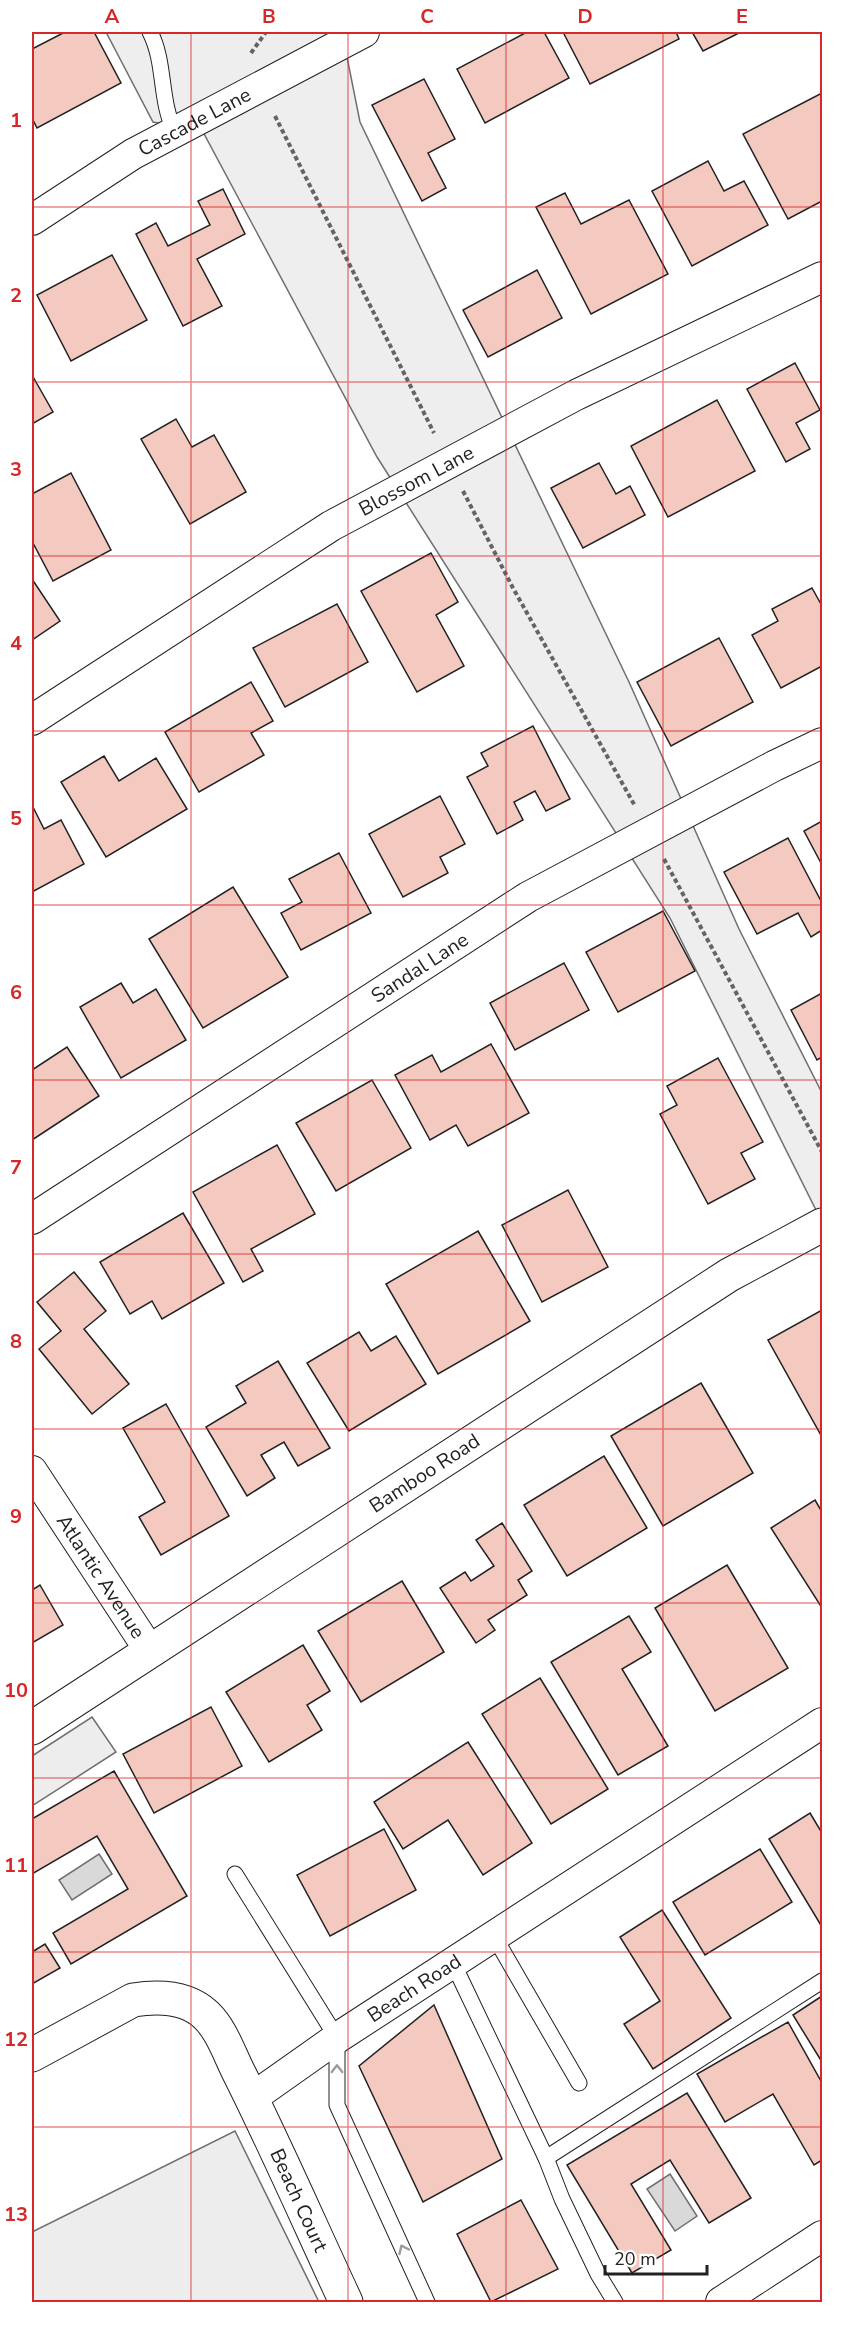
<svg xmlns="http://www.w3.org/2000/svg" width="854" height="2334" viewBox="0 0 854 2334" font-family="'Nunito Sans',sans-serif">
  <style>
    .green { fill: #eee; stroke: #6f6f6f; stroke-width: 1.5 }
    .parking { fill: #ededed; stroke: #6f6f6f; stroke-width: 1.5 }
    .water { fill: #d9d9d9; stroke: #6f6f6f; stroke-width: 1.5 }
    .building { fill: #f3c9c0; stroke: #222; stroke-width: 1.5 }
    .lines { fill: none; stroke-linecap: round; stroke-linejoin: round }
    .lane-casing { stroke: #222; stroke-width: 17 }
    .street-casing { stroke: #222; stroke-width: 32 }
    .secondary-casing { stroke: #222; stroke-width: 35 }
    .path { stroke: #646464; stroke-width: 4; stroke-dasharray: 4.5 3; stroke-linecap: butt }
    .lane { stroke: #fff; stroke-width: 15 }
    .street { stroke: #fff; stroke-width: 30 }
    .secondary { stroke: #fff; stroke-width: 33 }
    .oneway { stroke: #9c9c9c }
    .grid { fill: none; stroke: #d62828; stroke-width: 1.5; stroke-opacity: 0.55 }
    .labels { text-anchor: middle; stroke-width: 4.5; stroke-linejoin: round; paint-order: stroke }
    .street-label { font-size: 20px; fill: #222; stroke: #fff }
    .neatline { fill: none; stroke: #d62828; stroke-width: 2 }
    .grid-label { font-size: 20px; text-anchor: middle; font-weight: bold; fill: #d62828 }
  </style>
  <rect width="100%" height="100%" fill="#fff"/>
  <path class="green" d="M106 32H342L360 122 629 682 739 929 822 1093V1217L820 1218 670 918 377 457 203 132 153 122Z"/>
  <g class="parking">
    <path d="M92 1717 116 1752 32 1806V1756Z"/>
    <path d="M235 2131 319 2302H32V2232Z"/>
  </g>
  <g class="water">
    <path d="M99 1854 112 1874 72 1900 59 1880Z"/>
    <path d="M670 2174 697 2216 675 2231 647 2189Z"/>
  </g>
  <g class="building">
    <path d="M65 32H94L121 83 37 128 32 118V49Z"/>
    <path d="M527 32H544L569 78 485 123 457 69Z"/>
    <path d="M563 32H676L679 39 590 84Z"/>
    <path d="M692 32H741L703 51Z"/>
    <path d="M424 79 455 139 428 153 446 188 422 201 372 105Z"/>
    <path d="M822 93V201L788 219 743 134Z"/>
    <path d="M708 161 724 191 744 181 768 225 692 266 652 191Z"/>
    <path d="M223 189 245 234 197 259 222 306 183 326 136 234 156 223 168 246 210 225 198 201Z"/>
    <path d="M565 193 581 224 629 200 668 274 591 314 536 207Z"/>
    <path d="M112 255 147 320 71 361 37 295Z"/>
    <path d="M537 270 562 318 488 357 463 310Z"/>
    <path d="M795 363 820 410 796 423 810 449 786 462 747 389Z"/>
    <path d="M32 375 53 412 32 424Z"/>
    <path d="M717 400 755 471 668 517 631 446Z"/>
    <path d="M176 419 192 447 214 435 246 492 190 524 141 439Z"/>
    <path d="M599 463 616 494 630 486 645 515 583 548 551 488Z"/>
    <path d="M71 473 111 550 53 581 32 541V494Z"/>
    <path d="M431 553 458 602 436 615 464 666 417 692 361 591Z"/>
    <path d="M32 579 60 621 32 640Z"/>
    <path d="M812 588 822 606V666L781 688 752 635 778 621 772 609Z"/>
    <path d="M337 604 368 662 285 707 253 648Z"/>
    <path d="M719 638 753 702 671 746 637 682Z"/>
    <path d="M251 682 273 721 251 733 264 755 199 792 165 732Z"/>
    <path d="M533 726 570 799 546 811 535 791 514 802 523 820 497 834 467 777 488 766 481 753Z"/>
    <path d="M104 756 119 781 156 758 187 809 106 857 61 782Z"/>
    <path d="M440 796 465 844 440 857 448 873 403 897 369 834Z"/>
    <path d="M34 809 44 829 61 820 84 864 32 892V810Z"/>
    <path d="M822 821V865L804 831Z"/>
    <path d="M788 838 822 903V930L811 937 798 913 757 934 724 872Z"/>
    <path d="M339 853 371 913 301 950 281 913 302 902 289 879Z"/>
    <path d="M233 887 288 977 203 1028 149 939Z"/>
    <path d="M663 911 695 971 618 1012 586 952Z"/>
    <path d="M564 963 589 1010 515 1050 490 1003Z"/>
    <path d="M121 983 133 1003 156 989 186 1040 121 1078 80 1007Z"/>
    <path d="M822 993V1057L817 1060 791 1010Z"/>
    <path d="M491 1044 529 1113 468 1146 456 1125 430 1140 395 1075 432 1055 441 1072Z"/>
    <path d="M67 1047 99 1096 32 1140V1070Z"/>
    <path d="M718 1058 763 1142 741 1153 755 1179 708 1204 660 1114 677 1105 667 1086Z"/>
    <path d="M372 1080 411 1148 336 1191 296 1123Z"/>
    <path d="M277 1145 315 1214 251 1249 263 1271 243 1282 193 1192Z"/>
    <path d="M568 1190 608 1267 542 1302 502 1225Z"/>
    <path d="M183 1213 224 1283 162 1319 152 1301 130 1314 100 1262Z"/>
    <path d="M478 1231 530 1321 438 1374 386 1284Z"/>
    <path d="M74 1272 106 1311 84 1329 129 1384 92 1414 39 1349 61 1331 37 1302Z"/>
    <path d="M822 1310V1437L768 1340Z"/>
    <path d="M359 1332 371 1351 396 1336 426 1384 349 1431 307 1363Z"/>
    <path d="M278 1361 330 1448 298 1466 284 1442 261 1455 275 1478 247 1496 206 1427 246 1403 236 1386Z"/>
    <path d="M701 1383 753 1473 663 1526 611 1436Z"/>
    <path d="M166 1404 229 1516 161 1555 139 1517 165 1502 123 1428Z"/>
    <path d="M604 1456 647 1528 567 1576 524 1505Z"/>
    <path d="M815 1500 822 1512V1608L771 1528Z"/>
    <path d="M502 1523 532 1571 518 1580 527 1595 488 1620 495 1630 476 1643 440 1588 465 1572 471 1581 494 1566 476 1540Z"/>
    <path d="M727 1565 788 1668 715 1711 655 1608Z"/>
    <path d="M402 1581 444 1652 361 1702 318 1631Z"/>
    <path d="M40 1585 63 1625 32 1643V1590Z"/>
    <path d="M629 1616 651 1652 622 1669 668 1746 618 1775 551 1662Z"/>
    <path d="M303 1645 330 1691 307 1705 322 1730 269 1762 226 1692Z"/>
    <path d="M540 1678 608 1789 551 1824 482 1714Z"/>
    <path d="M211 1707 242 1766 154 1813 123 1754Z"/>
    <path d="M468 1742 532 1843 483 1875 448 1820 403 1849 374 1802Z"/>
    <path d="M114 1771 187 1896 71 1964 53 1933 128 1889 97 1836 32 1874V1819Z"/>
    <path d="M810 1813 822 1833V1927L769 1839Z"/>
    <path d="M384 1829 416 1890 330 1936 297 1875Z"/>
    <path d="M760 1849 792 1902 705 1955 673 1902Z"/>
    <path d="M662 1910 731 2018 653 2069 624 2024 660 2001 620 1937Z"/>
    <path d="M45 1944 60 1968 32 1984V1952Z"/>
    <path d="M822 1996V2062L793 2015Z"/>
    <path d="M434 2005 502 2159 423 2202 359 2066Z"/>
    <path d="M788 2022 822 2083V2160L814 2165 773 2094 725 2122 697 2074Z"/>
    <path d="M687 2093 751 2198 709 2223 670 2160 631 2184 671 2250 632 2273 567 2165Z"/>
    <path d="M521 2200 558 2269 491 2302 457 2234Z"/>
  </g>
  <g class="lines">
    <defs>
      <g id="lane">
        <path d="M150 32C166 63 159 100 175 132"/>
        <path d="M235 1874 337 2038V2105L427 2302"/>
        <path d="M494 1936 579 2083"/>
        <path d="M453 1963 546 2158 562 2199 598 2274 615 2302"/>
        <path d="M546 2158 822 1981"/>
      </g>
      <g id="street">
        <path id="s1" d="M32 220 133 154 364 32"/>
        <path id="s2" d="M32 720 331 526 576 395 822 277"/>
        <path id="s3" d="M32 1219 528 897 774 766 822 743"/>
        <path id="s4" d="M32 1471 150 1651"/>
        <path id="s5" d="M252 2098 337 2038 822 1723"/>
        <path d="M721 2302 822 2236"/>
      </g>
      <g id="secondary">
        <path id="s6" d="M32 1728 729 1275 822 1225"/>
        <path id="s7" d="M32 2055 133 2000C158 1996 186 1996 206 2015 222 2030 230 2056 240 2075 277 2149 311 2227 346 2302"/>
      </g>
    </defs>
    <use href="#lane" class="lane-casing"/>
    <use href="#street" class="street-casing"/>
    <use href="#secondary" class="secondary-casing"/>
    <g class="path">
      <path d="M251 53 266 32"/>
      <path d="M275 116 434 433"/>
      <path d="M463 491 513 588 635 806"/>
      <path d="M664 859 822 1152"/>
    </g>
    <use href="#lane" class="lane"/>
    <use href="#street" class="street"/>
    <use href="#secondary" class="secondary"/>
  </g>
  <defs><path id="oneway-chevron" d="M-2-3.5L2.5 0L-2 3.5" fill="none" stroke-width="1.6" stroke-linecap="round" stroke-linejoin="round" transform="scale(1.5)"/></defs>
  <g class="oneway">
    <use href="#oneway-chevron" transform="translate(337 2069) rotate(-90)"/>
    <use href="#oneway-chevron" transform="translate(403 2249) rotate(-115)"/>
  </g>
  <path class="grid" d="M191 32V2302M348 32V2302M506 32V2302M663 32V2302M32 207H822M32 382H822M32 556H822M32 731H822M32 905H822M32 1080H822M32 1254H822M32 1429H822M32 1603H822M32 1778H822M32 1952H822M32 2127H822"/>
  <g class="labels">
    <g class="street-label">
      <text dy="7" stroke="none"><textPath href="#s1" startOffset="190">Cascade Lane</textPath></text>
      <text dy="7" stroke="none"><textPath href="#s2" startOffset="453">Blossom Lane</textPath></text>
      <text dy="7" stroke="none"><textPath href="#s3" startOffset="462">Sandal Lane</textPath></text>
      <text dy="7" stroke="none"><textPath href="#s6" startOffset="468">Bamboo Road</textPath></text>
      <text dy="7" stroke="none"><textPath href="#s4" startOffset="126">Atlantic Avenue</textPath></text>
      <text dy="7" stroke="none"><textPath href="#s5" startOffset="196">Beach Road</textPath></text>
      <text dy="7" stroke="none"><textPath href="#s7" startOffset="400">Beach Court</textPath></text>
    </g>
  </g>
  <rect width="854" height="2334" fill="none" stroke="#ffffff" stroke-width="66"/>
  <path d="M605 2265v9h102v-9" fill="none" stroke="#222222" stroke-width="3"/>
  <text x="614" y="2265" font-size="18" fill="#222222" stroke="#ffffff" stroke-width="4.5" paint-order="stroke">20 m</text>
  <rect x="33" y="33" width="788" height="2268" class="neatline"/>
  <g class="grid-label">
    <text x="112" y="23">A</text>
    <text x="269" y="23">B</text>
    <text x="427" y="23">C</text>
    <text x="585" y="23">D</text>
    <text x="742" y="23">E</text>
    <text x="16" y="127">1</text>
    <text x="16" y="302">2</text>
    <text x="16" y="476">3</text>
    <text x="16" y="650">4</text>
    <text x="16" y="825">5</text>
    <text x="16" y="999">6</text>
    <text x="16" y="1174">7</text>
    <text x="16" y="1348">8</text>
    <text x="16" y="1523">9</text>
    <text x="16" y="1697">10</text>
    <text x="16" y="1872">11</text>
    <text x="16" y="2046">12</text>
    <text x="16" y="2221">13</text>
  </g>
</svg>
